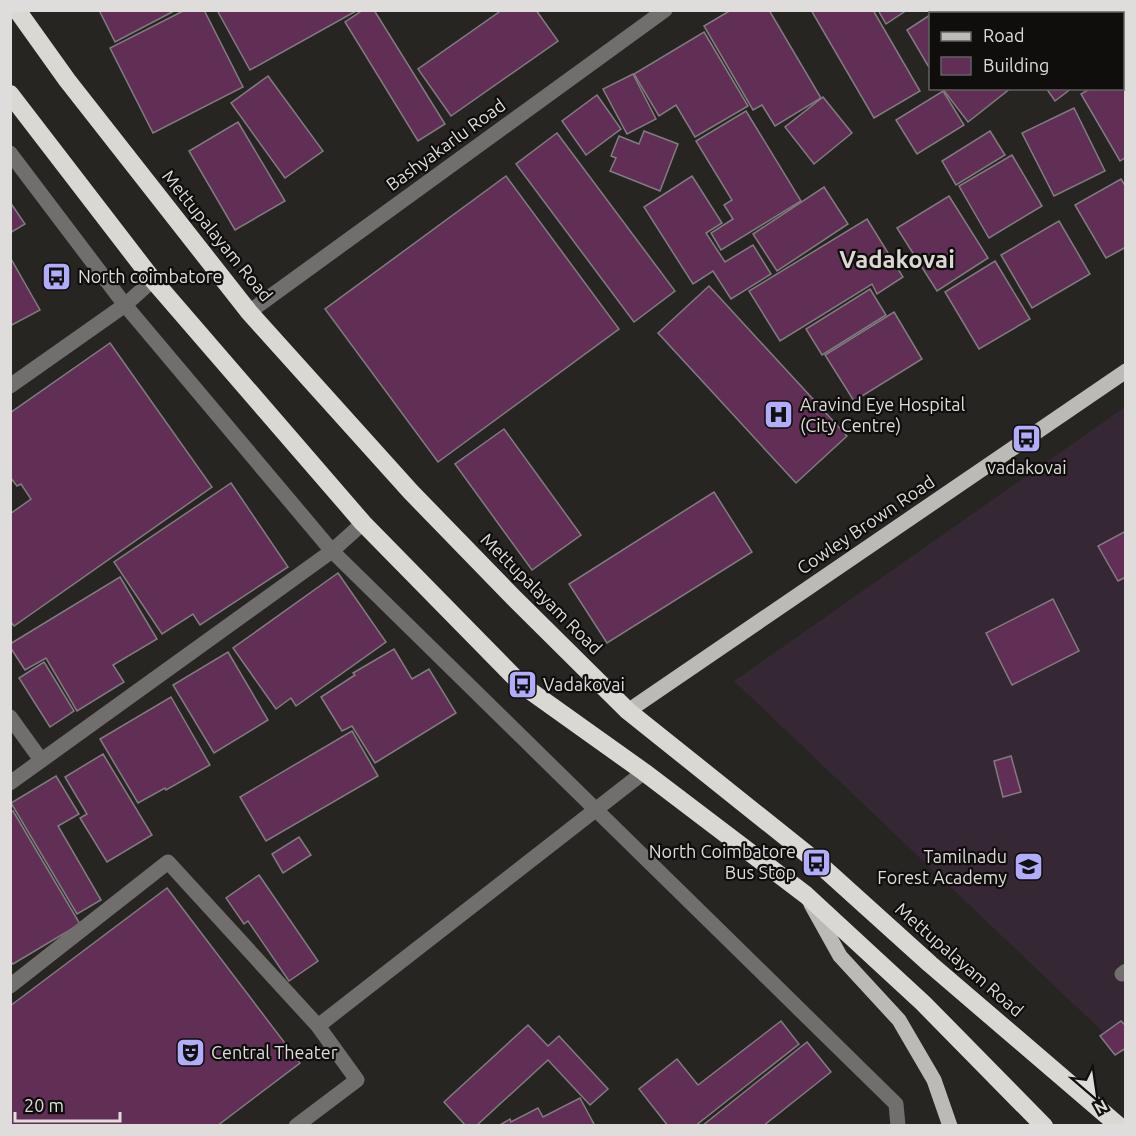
<svg xmlns="http://www.w3.org/2000/svg" width="1136" height="1136" viewBox="0 0 1136 1136" font-family="Ubuntu,sans-serif">
  <style>
    .education { fill: #352733 }
    .building { fill: #612f56; stroke: #807c7f; stroke-width: 1.5 }
    .lines { fill: none; stroke-linecap: round; stroke-linejoin: round }
    .minor { stroke: #706f6d; stroke-width: 15 }
    .major { stroke: #bbbab6; stroke-width: 15 }
    .highway { stroke: #dad8d3; stroke-width: 18 }
    .labels { text-anchor: middle; stroke-width: 4.5; stroke-linejoin: round; paint-order: stroke }
    .street-label { font-size: 18px; fill: #dfdddb; stroke: #0f0e0d }
    .poi-label { font-size: 18px; fill: #dfdddb; stroke: #0f0e0d; text-anchor: start }
    .district-label { font-size: 24px; font-weight: bold; fill: #dbd8d4; stroke: #0f0e0d }
  </style>
  <rect width="100%" height="100%" fill="#272522"/>
  <path class="education" d="M1125 407V1053L734 681Z"/>
  <g class="building">
    <path d="M99 10H176L115 42Z"/>
    <path d="M185 10H204L243 87 153 133 110 48Z"/>
    <path d="M217 10H358L250 70Z"/>
    <path d="M363 10H374L445 124 418 141 345 22Z"/>
    <path d="M502 10H536L558 41 451 116 418 69Z"/>
    <path d="M731 10H769L821 98 775 126 762 105 753 110 704 26Z"/>
    <path d="M811 10H873L920 91 874 118Z"/>
    <path d="M878 10H907L886 24Z"/>
    <path d="M938 10H998L999 14H933Z"/>
    <path d="M1042 10H1090L1092 14H1038Z"/>
    <path d="M930 15V69L907 30Z"/>
    <path d="M704 32 748 106 695 137 676 105 659 116 634 74Z"/>
    <path d="M1126 68V157L1120 161 1081 94 1091 88H1122V70Z"/>
    <path d="M633 74 656 119 627 134 603 89Z"/>
    <path d="M268 76 323 151 285 178 231 103Z"/>
    <path d="M942 88H1011L968 122Z"/>
    <path d="M1046 88H1072L1055 101Z"/>
    <path d="M943 91 964 125 917 154 896 120Z"/>
    <path d="M597 95 621 129 586 155 562 121Z"/>
    <path d="M823 97 852 133 814 164 785 127Z"/>
    <path d="M1074 108 1105 171 1054 196 1022 133Z"/>
    <path d="M746 111 801 201 721 250 711 233 733 219 724 205 732 200 696 141Z"/>
    <path d="M238 122 285 201 235 230 189 151Z"/>
    <path d="M644 131 678 144 660 191 610 171 616 158 611 156 619 136 639 144Z"/>
    <path d="M990 131 1005 155 956 185 942 161Z"/>
    <path d="M557 133 675 291 634 322 516 164Z"/>
    <path d="M1012 155 1042 206 989 238 959 186Z"/>
    <path d="M506 176 619 329 438 462 325 309Z"/>
    <path d="M692 176 722 223 706 233 725 262 753 245 771 274 731 299 713 271 693 284 644 207Z"/>
    <path d="M1121 179 1126 187V247L1106 258 1075 205Z"/>
    <path d="M824 187 848 224 777 271 753 234Z"/>
    <path d="M949 196 988 258 937 291 897 228Z"/>
    <path d="M10 202 25 224 10 233Z"/>
    <path d="M867 219 903 277 877 294 872 284 780 341 749 291Z"/>
    <path d="M1059 221 1090 274 1032 308 1001 255Z"/>
    <path d="M10 257 40 310 10 326Z"/>
    <path d="M995 261 1030 319 979 349 945 292Z"/>
    <path d="M709 286 847 436 796 483 658 333Z"/>
    <path d="M870 289 886 315 822 355 806 329Z"/>
    <path d="M894 312 922 359 854 401 825 355Z"/>
    <path d="M110 343 212 487 14 626 10 621V514L31 499 21 484 17 486 10 477V413Z"/>
    <path d="M504 429 581 535 532 570 455 464Z"/>
    <path d="M231 483 288 567 200 625 193 614 162 634 114 562Z"/>
    <path d="M714 492 752 552 607 643 569 584Z"/>
    <path d="M1126 531V577L1118 581 1098 546Z"/>
    <path d="M338 573 386 642 296 706 291 698 276 709 233 648Z"/>
    <path d="M120 577 157 639 113 665 124 682 77 711 46 658 25 670 10 647V644Z"/>
    <path d="M1053 599 1079 651 1012 685 986 633Z"/>
    <path d="M394 649 412 679 429 669 456 713 375 763 352 726 342 731 321 697 355 675 353 673Z"/>
    <path d="M228 652 268 720 214 753 173 685Z"/>
    <path d="M44 662 74 711 50 727 19 678Z"/>
    <path d="M171 697 210 765 166 790 165 788 138 803 100 739Z"/>
    <path d="M352 731 378 776 266 841 240 797Z"/>
    <path d="M103 754 152 835 107 862 80 818 87 814 65 777Z"/>
    <path d="M1011 756 1021 792 1003 797 994 761Z"/>
    <path d="M56 776 79 814 58 826 101 900 77 914 11 803Z"/>
    <path d="M13 811 80 924 13 964 10 961V812Z"/>
    <path d="M299 837 311 855 283 873 272 854Z"/>
    <path d="M259 875 318 961 289 981 248 921 244 924 226 898Z"/>
    <path d="M167 888 300 1063 217 1126H10V1006Z"/>
    <path d="M781 1021 799 1044 695 1126H668L639 1089 677 1059 698 1085Z"/>
    <path d="M1121 1021 1126 1026V1048L1115 1055 1100 1036Z"/>
    <path d="M528 1025 548 1046 559 1036 608 1089 590 1105 548 1060 476 1126H466L444 1102Z"/>
    <path d="M807 1042 831 1072 763 1126H702Z"/>
    <path d="M580 1098 595 1126H498L510 1119 511 1122 538 1108 543 1117Z"/>
  </g>
  <g class="lines">
    <g class="minor">
      <path d="M10 153 125 305 332 551 896 1104 898 1126"/>
      <path d="M249 312 665 10"/>
      <path d="M10 386 125 305 153 280"/>
      <path d="M10 717 41 760"/>
      <path d="M10 783 332 551 363 523"/>
      <path d="M1122 974 1126 971"/>
      <path d="M10 986 168 862 318 1026 357 1080 296 1126"/>
      <path d="M318 1026 644 772"/>
    </g>
    <g class="major">
      <path d="M628 711 1126 371"/>
      <path d="M811 904 840 956 899 1020 934 1080 950 1126"/>
    </g>
    <g class="highway">
      <path d="M17 10 67 80 249 312 411 492 513 597 628 711 817 862 930 964 1119 1126"/>
      <path d="M10 94 153 280 363 523 522 685 644 772 806 895 923 1003 1044 1126"/>
    </g>
  </g>
  <defs>
    <symbol id="bus-square" viewBox="-11 -11 22 22"><rect x="-9" y="-9" width="18" height="18" rx="4" fill="#b1adfa" stroke="#0f0e0d"/><path d="M-5-6H5V4H4V6H2V4H-2V6H-4V4H-5ZM-3.5-4V0h7V-4ZM-3.5 1.2v1.5H-2V1.2ZM2 1.2v1.5H3.5V1.2Z" fill="#111"/></symbol>
    <symbol id="hospital-square" viewBox="-11 -11 22 22"><rect x="-9" y="-9" width="18" height="18" rx="4" fill="#b1adfa" stroke="#0f0e0d"/><path d="M-5-5h3v3.5h4V-5h3V5h-3V1.5h-4V5h-3Z" fill="#111"/></symbol>
    <symbol id="university-square" viewBox="-11 -11 22 22"><rect x="-9" y="-9" width="18" height="18" rx="4" fill="#b1adfa" stroke="#0f0e0d"/><path d="M0-5L7-2L0 1L-7-2ZM-4 1L0 2.5L4 1V4Q0 6-4 4Z" fill="#111"/></symbol>
    <symbol id="theatre-square" viewBox="-11 -11 22 22"><rect x="-9" y="-9" width="18" height="18" rx="4" fill="#b1adfa" stroke="#0f0e0d"/><path d="M-5-5.5Q0-4 5-5.5V0Q5 5 0 6Q-5 5-5 0ZM-3.3-2.5H-1v1.5H-3.3ZM1-2.5H3.3v1.5H1ZM-2.8 1Q0 5.5 2.8 1Z" fill="#111"/></symbol>
  </defs>
  <g fill-rule="evenodd">
    <use href="#bus-square" x="40" y="260" width="33" height="33"/>
    <use href="#hospital-square" x="762" y="398" width="33" height="33"/>
    <use href="#bus-square" x="1010" y="422" width="33" height="33"/>
    <use href="#bus-square" x="506" y="668" width="33" height="33"/>
    <use href="#bus-square" x="800" y="846" width="33" height="33"/>
    <use href="#university-square" x="1012" y="850" width="33" height="33"/>
    <use href="#theatre-square" x="174" y="1036" width="33" height="33"/>
  </g>
  <g class="labels">
    <g class="street-label">
      <text transform="translate(446 145) rotate(-36)" y="6">Bashyakarlu Road</text>
      <text transform="translate(217 236) rotate(51)" y="6">Mettupalayam Road</text>
      <text transform="translate(866 525) rotate(-34)" y="6">Cowley Brown Road</text>
      <text transform="translate(541 594) rotate(45)" y="6">Mettupalayam Road</text>
      <text transform="translate(959 960) rotate(41)" y="6">Mettupalayam Road</text>
    </g>
    <g class="poi-label">
      <text x="78" y="283">North coimbatore</text>
      <text x="800" y="411">Aravind Eye Hospital<tspan x="800" dy="21">(City Centre)</tspan></text>
      <text x="1027" y="474" text-anchor="middle">vadakovai</text>
      <text x="543" y="691">Vadakovai</text>
      <text x="796" y="858" text-anchor="end">North Coimbatore<tspan x="796" dy="21">Bus Stop</tspan></text>
      <text x="1007" y="863" text-anchor="end">Tamilnadu<tspan x="1007" dy="21">Forest Academy</tspan></text>
      <text x="211" y="1059">Central Theater</text>
    </g>
    <g class="district-label">
      <text x="897" y="268">Vadakovai</text>
    </g>
  </g>
  <rect width="1136" height="1136" fill="none" stroke="#dfdddb" stroke-width="24"/>
  <rect x="929" y="12" width="195" height="78" fill="#0f0e0d" stroke="#62615f" stroke-width="1.5"/>
  <rect x="941" y="32" width="30" height="9" fill="#bbbab6" stroke="#62615f" stroke-width="1.5"/>
  <text x="983" y="42" font-size="18" fill="#dfdddb">Road</text>
  <rect x="941" y="57" width="30" height="18" fill="#612f56" stroke="#62615f" stroke-width="1.5"/>
  <text x="983" y="72" font-size="18" fill="#dfdddb">Building</text>
  <g transform="translate(1094 1094) rotate(151)" stroke="#0f0e0d" stroke-width="4.5" paint-order="stroke">
  <path d="M0-4.5L10 22L0 15L-10 22Z" fill="#dfdddb"/>
  <text y="-9" font-size="16" font-weight="bold" text-anchor="middle" fill="#dfdddb">N</text>
  </g>
  <path d="M15 1112v9h105v-9" fill="none" stroke="#dfdddb" stroke-width="3"/>
  <text x="24" y="1112" font-size="18" fill="#dfdddb" stroke="#0f0e0d" stroke-width="4.5" paint-order="stroke">20 m</text>
</svg>
